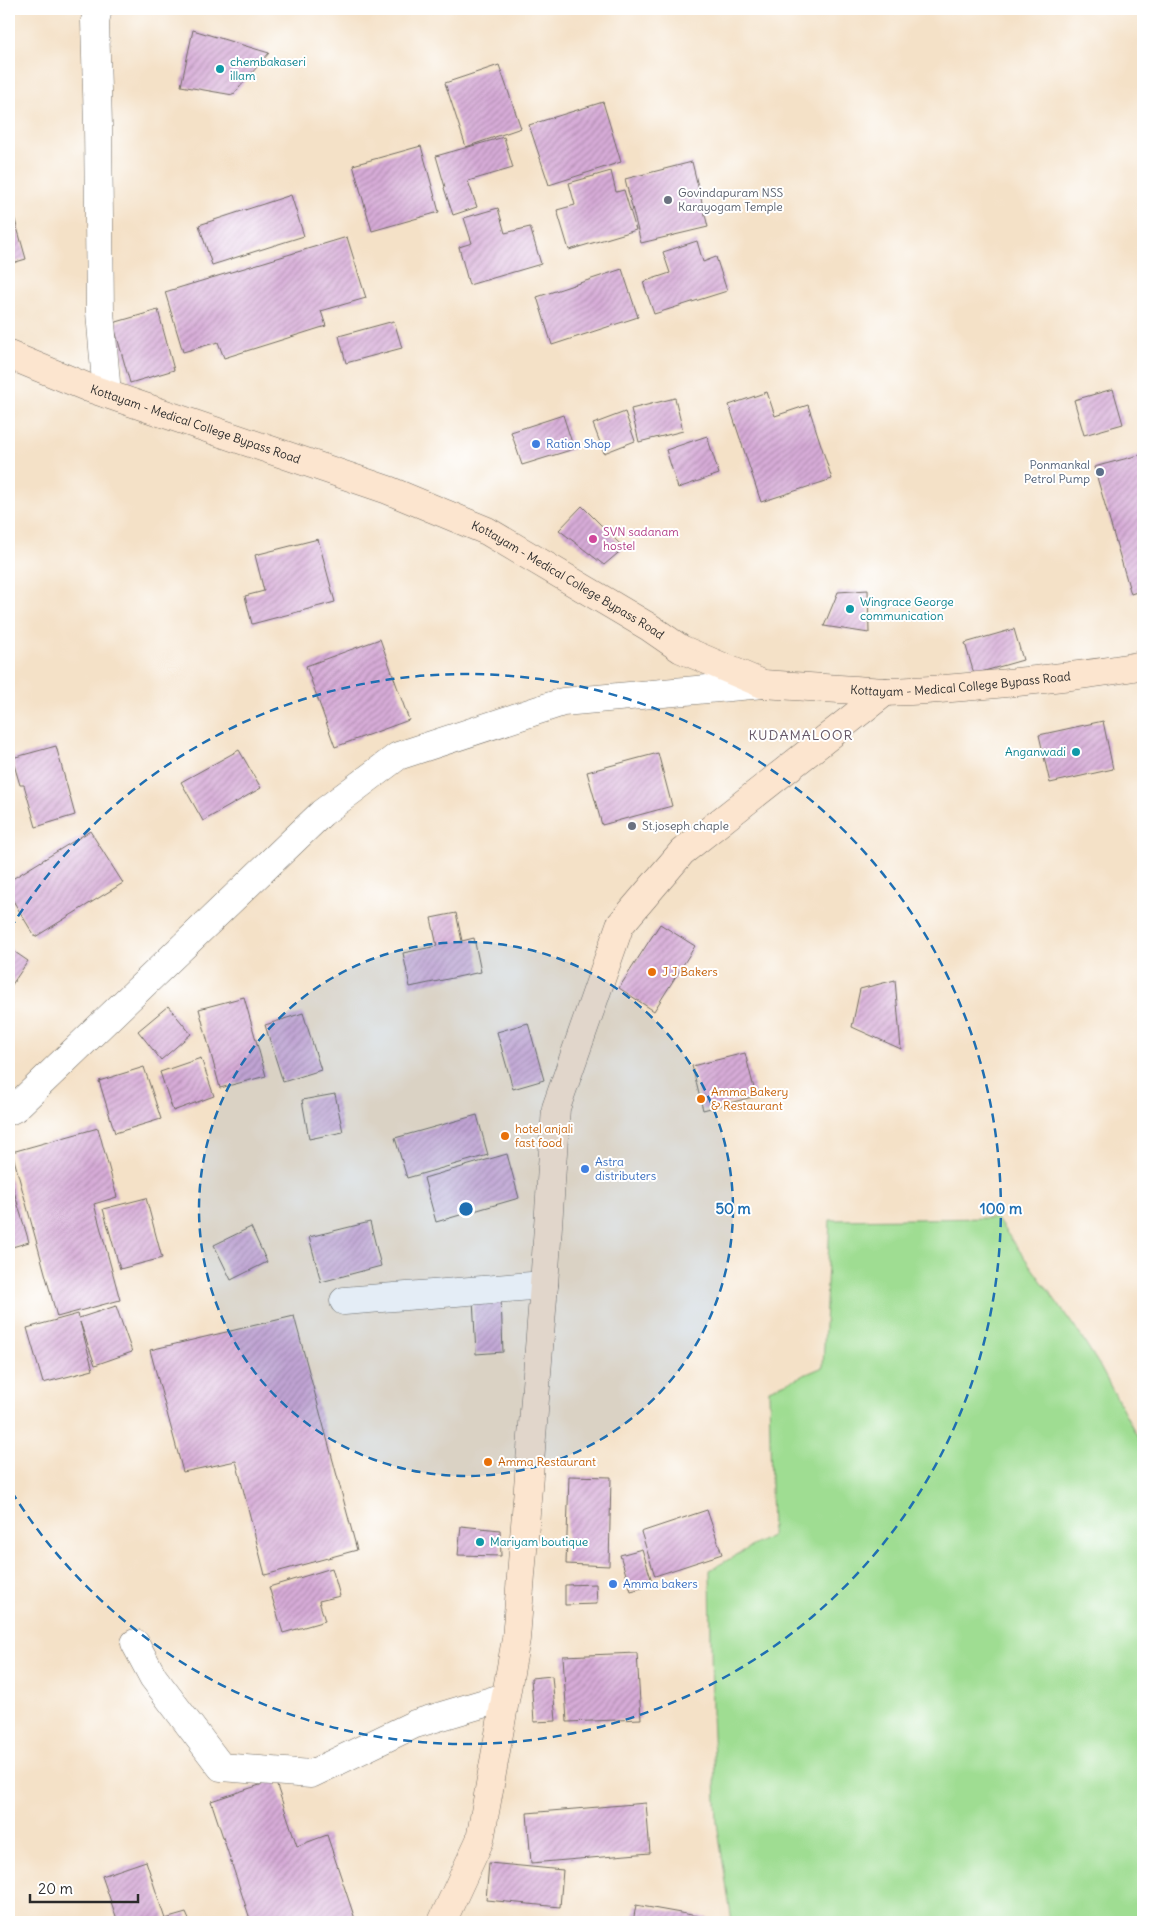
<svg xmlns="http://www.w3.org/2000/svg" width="1152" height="1931" viewBox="0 0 1152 1931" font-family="Delius,sans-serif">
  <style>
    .green { fill: #9fdd92; stroke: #65845e }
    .building { fill: url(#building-hatch) }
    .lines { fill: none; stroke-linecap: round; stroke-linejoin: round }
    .street-casing { stroke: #716b62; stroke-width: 29 }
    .secondary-casing { stroke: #716b62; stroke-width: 29 }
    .street { stroke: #fff; stroke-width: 28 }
    .secondary { stroke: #fce5cf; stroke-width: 28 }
    .ring { fill: none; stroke: #1f6fb2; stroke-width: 2.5; stroke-dasharray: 9 6 }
    .culture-dot { fill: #0f9aa8; stroke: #fff; stroke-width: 2 }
    .worship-dot { fill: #6b7280; stroke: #fff; stroke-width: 2 }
    .shop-dot { fill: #3f7fe0; stroke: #fff; stroke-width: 2 }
    .service-dot { fill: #5c6f8a; stroke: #fff; stroke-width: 2 }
    .hotel-dot { fill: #d1479c; stroke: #fff; stroke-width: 2 }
    .food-dot { fill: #e8710a; stroke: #fff; stroke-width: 2 }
    .labels { text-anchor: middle; stroke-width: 4; stroke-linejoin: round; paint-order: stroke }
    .culture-label { font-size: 12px; fill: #0d838f; stroke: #fff; text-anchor: start }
    .worship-label { font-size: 12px; fill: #5b616d; stroke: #fff; text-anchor: start }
    .street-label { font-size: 12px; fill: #2b2b2b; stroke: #fff }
    .shop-label { font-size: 12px; fill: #366cbe; stroke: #fff; text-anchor: start }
    .service-label { font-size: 12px; fill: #4e5e75; stroke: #fff; text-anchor: end }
    .hotel-label { font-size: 12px; fill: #b23c85; stroke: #fff; text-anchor: start }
    .food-label { font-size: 12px; fill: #c56008; stroke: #fff; text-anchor: start }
    .neighbourhood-label { font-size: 14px; letter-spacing: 1px; fill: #675868; stroke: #fff }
    .centre { fill: #1f6fb2; stroke: #fff; stroke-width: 2.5 }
    .ring-label { font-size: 15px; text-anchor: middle; font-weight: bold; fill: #1f6fb2; stroke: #fff; stroke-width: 4; stroke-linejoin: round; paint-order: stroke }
  </style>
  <defs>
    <pattern id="building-hatch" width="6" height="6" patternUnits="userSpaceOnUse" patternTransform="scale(1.25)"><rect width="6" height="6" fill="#d7acd8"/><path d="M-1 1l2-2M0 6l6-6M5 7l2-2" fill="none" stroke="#af8caf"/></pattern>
  </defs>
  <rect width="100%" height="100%" fill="#fff"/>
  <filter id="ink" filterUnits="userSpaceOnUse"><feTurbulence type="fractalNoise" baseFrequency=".02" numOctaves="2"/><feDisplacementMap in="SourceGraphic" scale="10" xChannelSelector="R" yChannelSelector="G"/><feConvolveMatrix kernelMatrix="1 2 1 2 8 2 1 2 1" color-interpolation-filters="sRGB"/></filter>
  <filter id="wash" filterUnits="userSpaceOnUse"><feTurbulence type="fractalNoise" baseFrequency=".0096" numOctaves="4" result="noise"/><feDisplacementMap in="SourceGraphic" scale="20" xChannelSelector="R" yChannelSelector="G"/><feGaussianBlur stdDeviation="1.12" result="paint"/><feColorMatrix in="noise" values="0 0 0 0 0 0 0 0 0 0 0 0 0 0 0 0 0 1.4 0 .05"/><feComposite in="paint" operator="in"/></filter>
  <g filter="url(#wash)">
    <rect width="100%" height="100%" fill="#f4e1c7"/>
    <path class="green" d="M996 1218 1081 1336 1098 1363 1143 1447V1922H732L717 1823 712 1714 710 1570 772 1535 769 1390 823 1367 830 1220Z"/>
    <g id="blocks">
      <g class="building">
        <path d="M193 30 269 53 233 95 181 86Z"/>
        <path d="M499 65 521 128 466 147 445 83Z"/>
        <path d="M603 102 621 162 549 185 529 125Z"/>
        <path d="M504 137 513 168 468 181 477 207 453 215 444 188 445 187 436 156Z"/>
        <path d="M421 146 439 212 372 231 353 165Z"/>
        <path d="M692 162 708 227 641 243 625 179Z"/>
        <path d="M611 171 616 192 624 190 636 230 569 250 557 210 575 205 569 183Z"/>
        <path d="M291 195 304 236 212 265 199 225Z"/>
        <path d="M498 208 505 233 530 227 541 264 469 285 459 247 472 243 464 218Z"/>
        <path d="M13 213 26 259 9 264V214Z"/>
        <path d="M347 237 366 298 321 311 326 326 224 358 218 342 183 352 165 292Z"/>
        <path d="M697 241 703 262 716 257 727 291 654 314 643 282 670 273 663 252Z"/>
        <path d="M622 269 638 317 552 345 537 297Z"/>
        <path d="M158 310 174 370 130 383 113 323Z"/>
        <path d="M394 321 402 348 346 363 339 336Z"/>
        <path d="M1113 389 1123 424 1084 435 1074 400Z"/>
        <path d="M767 392 775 416 808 405 832 479 761 502 729 405Z"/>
        <path d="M675 398 683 431 639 442 631 409Z"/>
        <path d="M625 412 635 441 604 453 593 424Z"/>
        <path d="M563 415 574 449 522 465 511 432Z"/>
        <path d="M707 436 719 474 678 488 666 450Z"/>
        <path d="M1143 454V590L1131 594 1094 467Z"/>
        <path d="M582 506 624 548 604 565 559 530Z"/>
        <path d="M318 539 335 602 252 624 245 596 264 591 255 555Z"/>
        <path d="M868 590 869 633 824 626 838 592Z"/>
        <path d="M1014 629 1023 660 974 674 965 643Z"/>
        <path d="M380 639 409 720 335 747 306 666Z"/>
        <path d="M1103 721 1113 769 1050 783 1039 735Z"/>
        <path d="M56 746 75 815 36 827 24 785H20L12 758Z"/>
        <path d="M239 750 261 788 203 821 181 782Z"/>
        <path d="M658 753 672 806 602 825 587 772Z"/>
        <path d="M90 831 123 883 35 937 9 894V881Z"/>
        <path d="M456 913 462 941 474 938 481 972 410 987 403 953 437 946 431 918Z"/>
        <path d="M660 924 695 946 654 1011 619 988Z"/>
        <path d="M9 948 28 961 9 989Z"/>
        <path d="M895 980 901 1049 852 1027 860 989Z"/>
        <path d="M244 997 266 1076 220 1088 199 1009Z"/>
        <path d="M168 1006 191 1034 161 1060 138 1031Z"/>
        <path d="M303 1013 321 1070 283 1082 265 1025Z"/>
        <path d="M528 1023 544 1080 513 1089 497 1032Z"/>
        <path d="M745 1053 756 1096 703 1110 692 1066Z"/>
        <path d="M201 1058 214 1096 173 1111 160 1072Z"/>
        <path d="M144 1067 161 1119 115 1133 99 1081Z"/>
        <path d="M335 1094 343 1132 309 1139 302 1100Z"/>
        <path d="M477 1115 488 1155 407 1178 395 1138Z"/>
        <path d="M98 1128 117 1197 94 1204 120 1300 57 1317 12 1152Z"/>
        <path d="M507 1154 519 1198 436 1222 424 1178Z"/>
        <path d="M9 1175 29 1242 9 1248Z"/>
        <path d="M146 1198 162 1258 120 1269 103 1209Z"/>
        <path d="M370 1222 381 1266 321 1282 309 1237Z"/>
        <path d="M251 1227 267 1262 231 1280 214 1245Z"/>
        <path d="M501 1298 503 1352 476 1354 473 1299Z"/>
        <path d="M116 1306 132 1352 95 1365 80 1322 93 1370 43 1383 27 1328 78 1314 79 1318Z"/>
        <path d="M294 1316 357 1550 265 1575 236 1461 183 1472 150 1350Z"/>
        <path d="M569 1476 611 1477 609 1566 566 1564Z"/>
        <path d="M707 1510 722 1554 655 1576 641 1532Z"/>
        <path d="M461 1526 500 1530 501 1556 458 1555Z"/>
        <path d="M642 1549 653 1585 631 1591 620 1555Z"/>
        <path d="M332 1568 340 1596 319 1601 325 1621 283 1633 269 1587Z"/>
        <path d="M596 1584 597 1604 565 1605V1585Z"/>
        <path d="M637 1653 641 1719 567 1722 563 1656Z"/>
        <path d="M552 1676 556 1721 534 1722 531 1678Z"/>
        <path d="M275 1780 297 1846 327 1835 356 1922H251L211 1801Z"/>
        <path d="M646 1803 650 1853 531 1863 527 1813Z"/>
        <path d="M146 1861 165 1919 186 1913 190 1922H118L102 1876Z"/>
        <path d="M489 1863 563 1870 560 1907 486 1900Z"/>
        <path d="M636 1905 725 1921V1922H633Z"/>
      </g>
    </g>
  </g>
  <g filter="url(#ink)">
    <use href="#blocks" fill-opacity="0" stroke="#716b62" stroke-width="1"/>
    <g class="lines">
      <defs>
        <g id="street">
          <path d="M98 9 95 21 98 125 100 312 107 394"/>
          <path d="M9 1111 15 1108 322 813 398 756 563 702 763 684"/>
          <path d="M344 1301 544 1285"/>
          <path d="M135 1643 153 1677 221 1767 311 1774 415 1724 505 1697"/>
        </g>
        <g id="secondary">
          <path id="s1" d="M9 355 89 388 388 490 487 531 649 627 681 649 763 684 885 692C932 691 979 686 1026 681 1065 677 1104 673 1143 665"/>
          <path d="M442 1922 480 1840 516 1639 544 1285 556 1108 620 925 682 852 885 692"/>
        </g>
      </defs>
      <use href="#street" class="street-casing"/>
      <use href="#secondary" class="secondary-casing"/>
      <use href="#street" class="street"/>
      <use href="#secondary" class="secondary"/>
    </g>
  </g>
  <circle cx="466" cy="1209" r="267" fill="#1f6fb2" fill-opacity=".12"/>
  <g class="ring">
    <circle cx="466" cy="1209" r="267"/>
    <path d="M10 929A535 535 0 1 1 10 1489"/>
  </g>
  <g class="culture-dot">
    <circle cx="220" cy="69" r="5"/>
    <circle cx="850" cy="609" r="5"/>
    <circle cx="1076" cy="752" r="5"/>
    <circle cx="480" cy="1542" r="5"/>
  </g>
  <g class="worship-dot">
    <circle cx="668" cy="200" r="5"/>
    <circle cx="632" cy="826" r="5"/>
  </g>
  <g class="shop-dot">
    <circle cx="536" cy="444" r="5"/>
    <circle cx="585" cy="1169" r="5"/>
    <circle cx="613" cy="1584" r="5"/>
  </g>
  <circle class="service-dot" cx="1100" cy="472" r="5"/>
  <circle class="hotel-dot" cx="593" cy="539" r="5"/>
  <g class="food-dot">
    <circle cx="652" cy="972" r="5"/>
    <circle cx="701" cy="1099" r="5"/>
    <circle cx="505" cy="1136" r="5"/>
    <circle cx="488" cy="1462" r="5"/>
  </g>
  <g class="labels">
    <g class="culture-label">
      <text x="230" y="66">chembakaseri<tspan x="230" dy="14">illam</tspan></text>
      <text x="860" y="606">Wingrace George<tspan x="860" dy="14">communication</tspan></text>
      <text x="1066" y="756" text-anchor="end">Anganwadi</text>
      <text x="490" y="1546">Mariyam boutique</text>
    </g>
    <g class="worship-label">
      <text x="678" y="197">Govindapuram NSS<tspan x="678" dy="14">Karayogam Temple</tspan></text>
      <text x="642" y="830">St.joseph chaple</text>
    </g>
    <g class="street-label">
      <text dy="4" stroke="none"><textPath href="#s1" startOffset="199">Kottayam - Medical College Bypass Road</textPath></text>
      <text dy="4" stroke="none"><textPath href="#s1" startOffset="604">Kottayam - Medical College Bypass Road</textPath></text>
      <text dy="4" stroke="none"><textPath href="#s1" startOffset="1024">Kottayam - Medical College Bypass Road</textPath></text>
    </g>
    <g class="shop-label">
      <text x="546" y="448">Ration Shop</text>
      <text x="595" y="1166">Astra<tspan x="595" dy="14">distributers</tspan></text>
      <text x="623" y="1588">Amma bakers</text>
    </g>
    <g class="service-label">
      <text x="1090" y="469">Ponmankal<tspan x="1090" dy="14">Petrol Pump</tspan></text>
    </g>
    <g class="hotel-label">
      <text x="603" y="536">SVN sadanam<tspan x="603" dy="14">hostel</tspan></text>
    </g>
    <g class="food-label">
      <text x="662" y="976">J J Bakers</text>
      <text x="711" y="1096">Amma Bakery<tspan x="711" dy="14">&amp; Restaurant</tspan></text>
      <text x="515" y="1133">hotel anjali<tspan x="515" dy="14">fast food</tspan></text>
      <text x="498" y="1466">Amma Restaurant</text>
    </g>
    <g class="neighbourhood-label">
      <text x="801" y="740">KUDAMALOOR</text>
    </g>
  </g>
  <circle cx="466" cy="1209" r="8" class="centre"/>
  <g class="ring-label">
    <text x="733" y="1214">50 m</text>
    <text x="1001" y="1214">100 m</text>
  </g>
  <rect width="1152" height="1931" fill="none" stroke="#fff" stroke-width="30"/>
  <path d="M30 1894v8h108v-8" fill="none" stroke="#2b2b2b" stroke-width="2.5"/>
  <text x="38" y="1894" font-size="15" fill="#2b2b2b" stroke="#ffffff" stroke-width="4" paint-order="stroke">20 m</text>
</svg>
